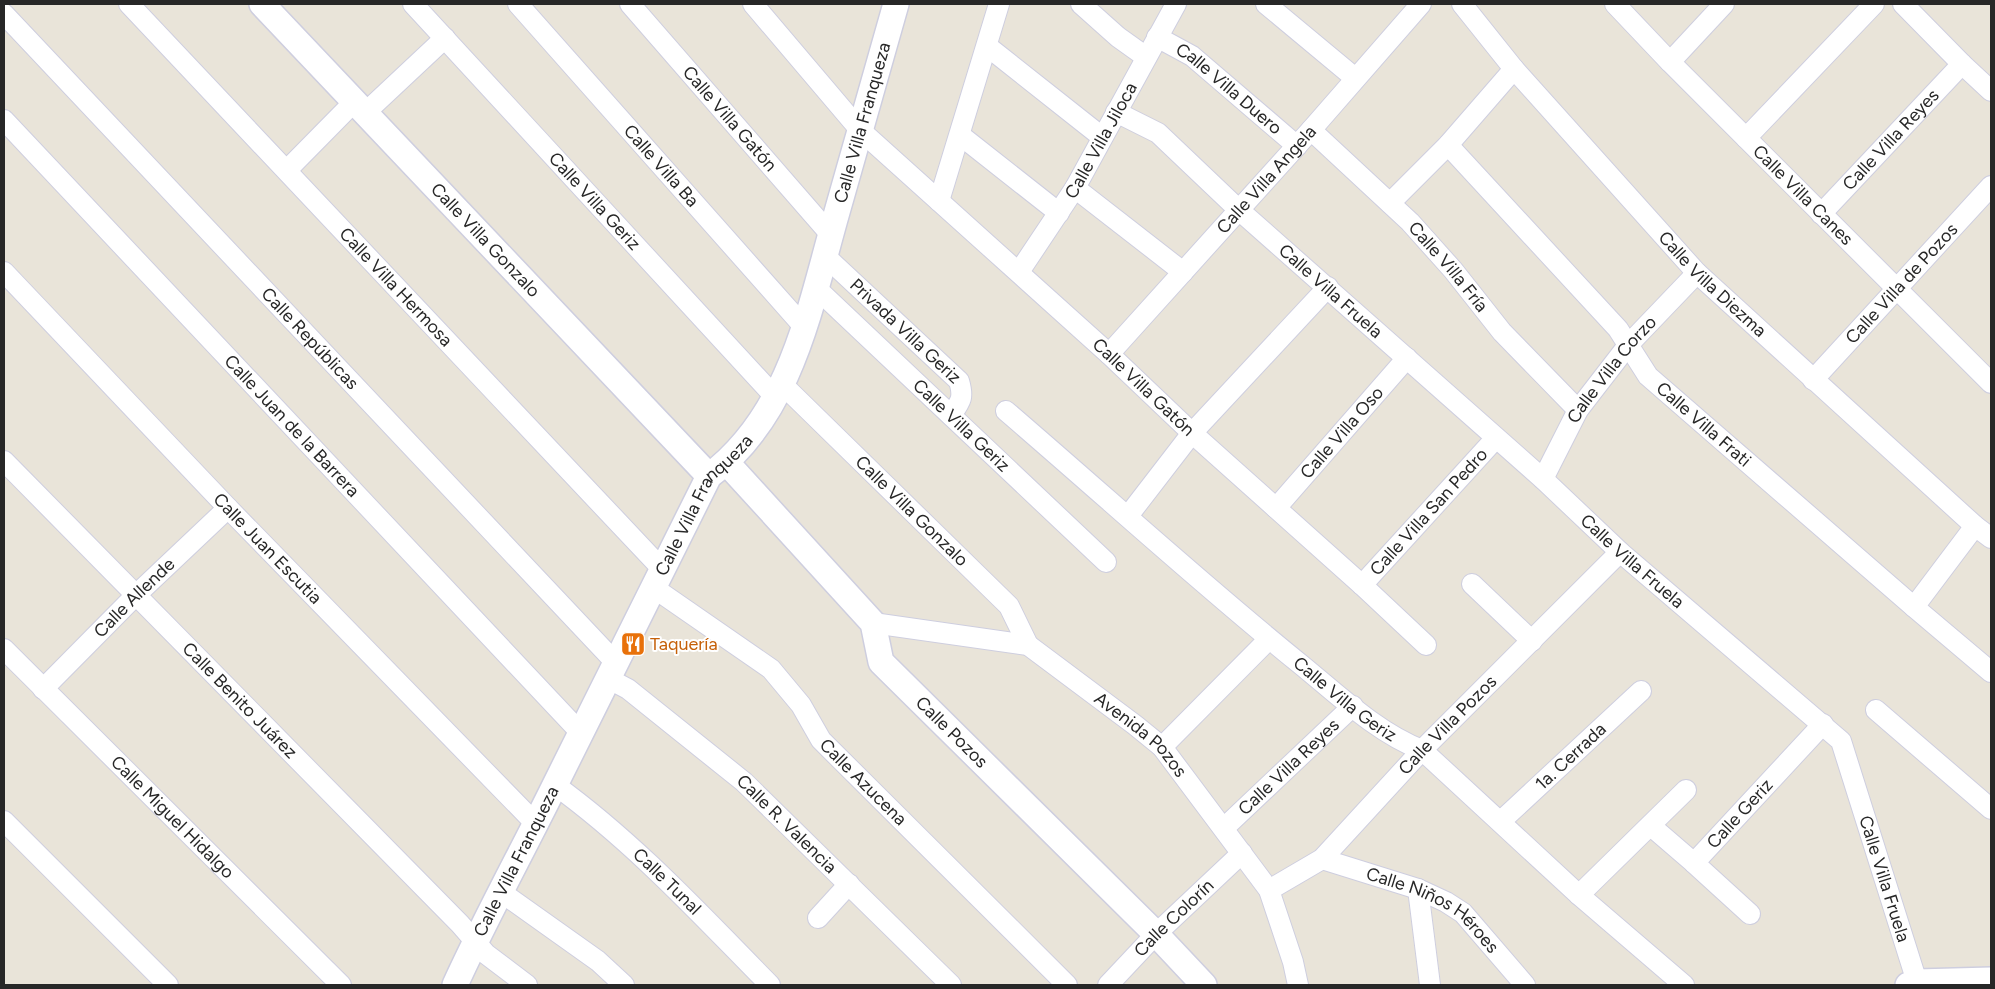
<svg xmlns="http://www.w3.org/2000/svg" width="1995" height="989" viewBox="0 0 1995 989" font-family="Figtree,sans-serif">
  <style>
    .lines { fill: none; stroke-linecap: round; stroke-linejoin: round }
    .minor-casing { stroke: #cecedf; stroke-width: 22 }
    .tertiary-casing { stroke: #cecedf; stroke-width: 28 }
    .minor { stroke: #fff; stroke-width: 20 }
    .tertiary { stroke: #fff; stroke-width: 25 }
    .labels { text-anchor: middle; stroke-width: 4; stroke-linejoin: round; paint-order: stroke }
    .street-label { font-size: 18px; fill: #272727; stroke: #fff }
    .food-label { font-size: 18px; fill: #c56008; stroke: #fff; text-anchor: start }
  </style>
  <rect width="100%" height="100%" fill="#e9e4d9"/>
  <g class="lines">
    <defs>
      <g id="minor">
        <path id="s1" d="M129 4 663 570"/>
        <path id="s2" d="M413 4 776 398"/>
        <path id="s3" d="M518 4 805 328"/>
        <path id="s4" d="M630 4 831 235"/>
        <path id="s5" d="M753 4 860 130 1109 354 1192 433 1362 585 1426 645"/>
        <path d="M1081 4 1118 37 1146 57"/>
        <path d="M1266 4 1355 78"/>
        <path id="s6" d="M1462 4 1514 69 1697 273 1975 526 1991 538"/>
        <path id="s7" d="M1615 4 1670 62 1991 383"/>
        <path d="M1903 4 1962 64 1991 91"/>
        <path id="s8" d="M4 14 616 663"/>
        <path id="s9" d="M1157 37 1192 56 1297 146"/>
        <path d="M987 46 1102 137"/>
        <path d="M1670 62 1724 4"/>
        <path d="M366 112 445 38"/>
        <path id="s10" d="M1116 112 1158 133 1239 210 1543 479 1620 552 1841 741 1917 982"/>
        <path id="s11" d="M4 120 580 732"/>
        <path id="s12" d="M1311 130 1410 222 1453 270 1502 332 1578 410"/>
        <path d="M960 135 1059 213"/>
        <path d="M1746 138 1874 4"/>
        <path id="s13" d="M1448 145 1618 329 1648 376 1914 607 1991 672"/>
        <path d="M287 170 355 101"/>
        <path d="M1075 188 1183 272"/>
        <path d="M939 201 999 4"/>
        <path d="M1390 203 1448 145 1514 69"/>
        <path id="s14" d="M1821 214 1962 64"/>
        <path id="s15" d="M825 256 959 381C964 398 961 401 951 415"/>
        <path id="s16" d="M4 272 228 508 535 823"/>
        <path id="s17" d="M1019 272 1075 188 1176 4"/>
        <path id="s18" d="M816 288 1106 562"/>
        <path id="s19" d="M1109 354 1311 130 1421 4"/>
        <path id="s20" d="M1813 380 1991 186"/>
        <path id="s21" d="M783 385 1009 606 1028 645"/>
        <path id="s22" d="M1006 411C1104 495 1199 582 1299 663 1336 693 1377 733 1422 750L1579 895 1684 985"/>
        <path id="s23" d="M4 461 460 924 486 954 527 985"/>
        <path id="s24" d="M1543 479 1578 410 1629 344 1697 273"/>
        <path id="s25" d="M1276 508 1407 358"/>
        <path d="M1128 516 1192 433 1328 287"/>
        <path d="M1472 584 1532 641"/>
        <path id="s26" d="M1362 585 1496 438"/>
        <path id="s27" d="M654 588 771 669 801 705 821 740 1067 985"/>
        <path d="M1914 607 1975 526"/>
        <path id="s28" d="M873 623 1028 645 1135 725 1162 747 1269 890 1293 962 1298 985"/>
        <path id="s29" d="M4 649 341 985"/>
        <path id="s30" d="M609 679 628 689 744 782 951 985"/>
        <path id="s31" d="M43 689 136 595 228 508"/>
        <path d="M1876 710 1991 809"/>
        <path d="M1162 747 1269 639"/>
        <path id="s32" d="M555 785C635 843 701 915 770 985"/>
        <path d="M4 821 168 985"/>
        <path id="s33" d="M1501 821 1641 691"/>
        <path id="s34" d="M1651 826 1694 863 1823 724"/>
        <path id="s35" d="M1224 828 1353 706"/>
        <path id="s36" d="M1322 859 1418 889 1446 902 1463 913 1525 985"/>
        <path d="M1694 863 1750 914"/>
        <path d="M1418 889 1430 985"/>
        <path id="s37" d="M1269 890 1322 859 1422 750 1620 552"/>
        <path d="M501 892 598 961 624 985"/>
        <path d="M1579 895 1686 790"/>
        <path d="M818 918 849 884"/>
        <path id="s38" d="M1108 985 1156 934 1242 853"/>
      </g>
      <g id="tertiary">
        <path id="s39" d="M262 4 709 476"/>
        <path id="s40" d="M727 463 873 623 881 662 1156 934 1204 985"/>
        <path id="s41" d="M455 985C486 917 522 852 555 785 606 682 658 580 709 476 792 414 810 306 837 212 857 143 876 73 896 4"/>
        <path d="M1908 985 1917 982 1991 980"/>
      </g>
    </defs>
    <use href="#minor" class="minor-casing"/>
    <use href="#tertiary" class="tertiary-casing"/>
    <use href="#minor" class="minor"/>
    <use href="#tertiary" class="tertiary"/>
  </g>
  <defs>
    <symbol id="restaurant-square" viewBox="-11 -11 22 22"><rect x="-9" y="-9" width="18" height="18" rx="4" fill="#e8710a" stroke="#fff"/><path d="M-5-6h1v4h1v-4h1v4h1v-4h1v5L-1.5 .5V6h-2V.5L-5-1ZM5-6V6H3V1.5H1.5Q1.5-4 5-6Z" fill="#fff"/></symbol>
  </defs>
  <g fill-rule="evenodd">
    <use href="#restaurant-square" x="619" y="630" width="28" height="28"/>
  </g>
  <g class="labels">
    <g class="street-label">
      <text dy="6" stroke="none"><textPath href="#s9" startOffset="89">Calle Villa Duero</textPath></text>
      <text dy="6" stroke="none"><textPath href="#s4" startOffset="152">Calle Villa Gatón</textPath></text>
      <text dy="6" stroke="none"><textPath href="#s41" startOffset="961">Calle Villa Franqueza</textPath></text>
      <text dy="6" stroke="none"><textPath href="#s14" startOffset="102">Calle Villa Reyes</textPath></text>
      <text dy="6" stroke="none"><textPath href="#s17" startOffset="155">Calle Villa Jiloca</textPath></text>
      <text dy="6" stroke="none"><textPath href="#s3" startOffset="216">Calle Villa Ba</textPath></text>
      <text dy="6" stroke="none"><textPath href="#s19" startOffset="235">Calle Villa Angela</textPath></text>
      <text dy="6" stroke="none"><textPath href="#s7" startOffset="268">Calle Villa Canes</textPath></text>
      <text dy="6" stroke="none"><textPath href="#s2" startOffset="268">Calle Villa Geriz</textPath></text>
      <text dy="6" stroke="none"><textPath href="#s39" startOffset="325">Calle Villa Gonzalo</textPath></text>
      <text dy="6" stroke="none"><textPath href="#s12" startOffset="194">Calle Villa Fría</textPath></text>
      <text dy="6" stroke="none"><textPath href="#s20" startOffset="131">Calle Villa de Pozos</textPath></text>
      <text dy="6" stroke="none"><textPath href="#s6" startOffset="376">Calle Villa Diezma</textPath></text>
      <text dy="6" stroke="none"><textPath href="#s1" startOffset="389">Calle Villa Hermosa</textPath></text>
      <text dy="6" stroke="none"><textPath href="#s10" startOffset="281">Calle Villa Fruela</textPath></text>
      <text dy="6" stroke="none"><textPath href="#s15" startOffset="110">Privada Villa Geriz</textPath></text>
      <text dy="6" stroke="none"><textPath href="#s8" startOffset="446">Calle Repúblicas</textPath></text>
      <text dy="6" stroke="none"><textPath href="#s24" startOffset="130">Calle Villa Corzo</textPath></text>
      <text dy="6" stroke="none"><textPath href="#s5" startOffset="548">Calle Villa Gatón</textPath></text>
      <text dy="6" stroke="none"><textPath href="#s13" startOffset="380">Calle Villa Frati</textPath></text>
      <text dy="6" stroke="none"><textPath href="#s18" startOffset="200">Calle Villa Geriz</textPath></text>
      <text dy="6" stroke="none"><textPath href="#s11" startOffset="420">Calle Juan de la Barrera</textPath></text>
      <text dy="6" stroke="none"><textPath href="#s25" startOffset="100">Calle Villa Oso</textPath></text>
      <text dy="6" stroke="none"><textPath href="#s41" startOffset="542">Calle Villa Franqueza</textPath></text>
      <text dy="6" stroke="none"><textPath href="#s21" startOffset="180">Calle Villa Gonzalo</textPath></text>
      <text dy="6" stroke="none"><textPath href="#s26" startOffset="99">Calle Villa San Pedro</textPath></text>
      <text dy="6" stroke="none"><textPath href="#s16" startOffset="382">Calle Juan Escutia</textPath></text>
      <text dy="6" stroke="none"><textPath href="#s10" startOffset="686">Calle Villa Fruela</textPath></text>
      <text dy="6" stroke="none"><textPath href="#s31" startOffset="129">Calle Allende</textPath></text>
      <text dy="6" stroke="none"><textPath href="#s22" startOffset="445">Calle Villa Geriz</textPath></text>
      <text dy="6" stroke="none"><textPath href="#s23" startOffset="336">Calle Benito Juárez</textPath></text>
      <text dy="6" stroke="none"><textPath href="#s37" startOffset="245">Calle Villa Pozos</textPath></text>
      <text dy="6" stroke="none"><textPath href="#s40" startOffset="356">Calle Pozos</textPath></text>
      <text dy="6" stroke="none"><textPath href="#s28" startOffset="301">Avenida Pozos</textPath></text>
      <text dy="6" stroke="none"><textPath href="#s33" startOffset="95">1a. Cerrada</textPath></text>
      <text dy="6" stroke="none"><textPath href="#s35" startOffset="89">Calle Villa Reyes</textPath></text>
      <text dy="6" stroke="none"><textPath href="#s27" startOffset="289">Calle Azucena</textPath></text>
      <text dy="6" stroke="none"><textPath href="#s34" startOffset="124">Calle Geriz</textPath></text>
      <text dy="6" stroke="none"><textPath href="#s29" startOffset="238">Calle Miguel Hidalgo</textPath></text>
      <text dy="6" stroke="none"><textPath href="#s30" startOffset="230">Calle R. Valencia</textPath></text>
      <text dy="6" stroke="none"><textPath href="#s41" startOffset="138">Calle Villa Franqueza</textPath></text>
      <text dy="6" stroke="none"><textPath href="#s10" startOffset="1106">Calle Villa Fruela</textPath></text>
      <text dy="6" stroke="none"><textPath href="#s32" startOffset="148">Calle Tunal</textPath></text>
      <text dy="6" stroke="none"><textPath href="#s36" startOffset="124">Calle Niños Héroes</textPath></text>
      <text dy="6" stroke="none"><textPath href="#s38" startOffset="94">Calle Colorín</textPath></text>
    </g>
    <g class="food-label">
      <text x="650" y="650">Taquería</text>
    </g>
  </g>
  <rect width="1995" height="989" fill="none" stroke="#272727" stroke-width="10"/>
</svg>
